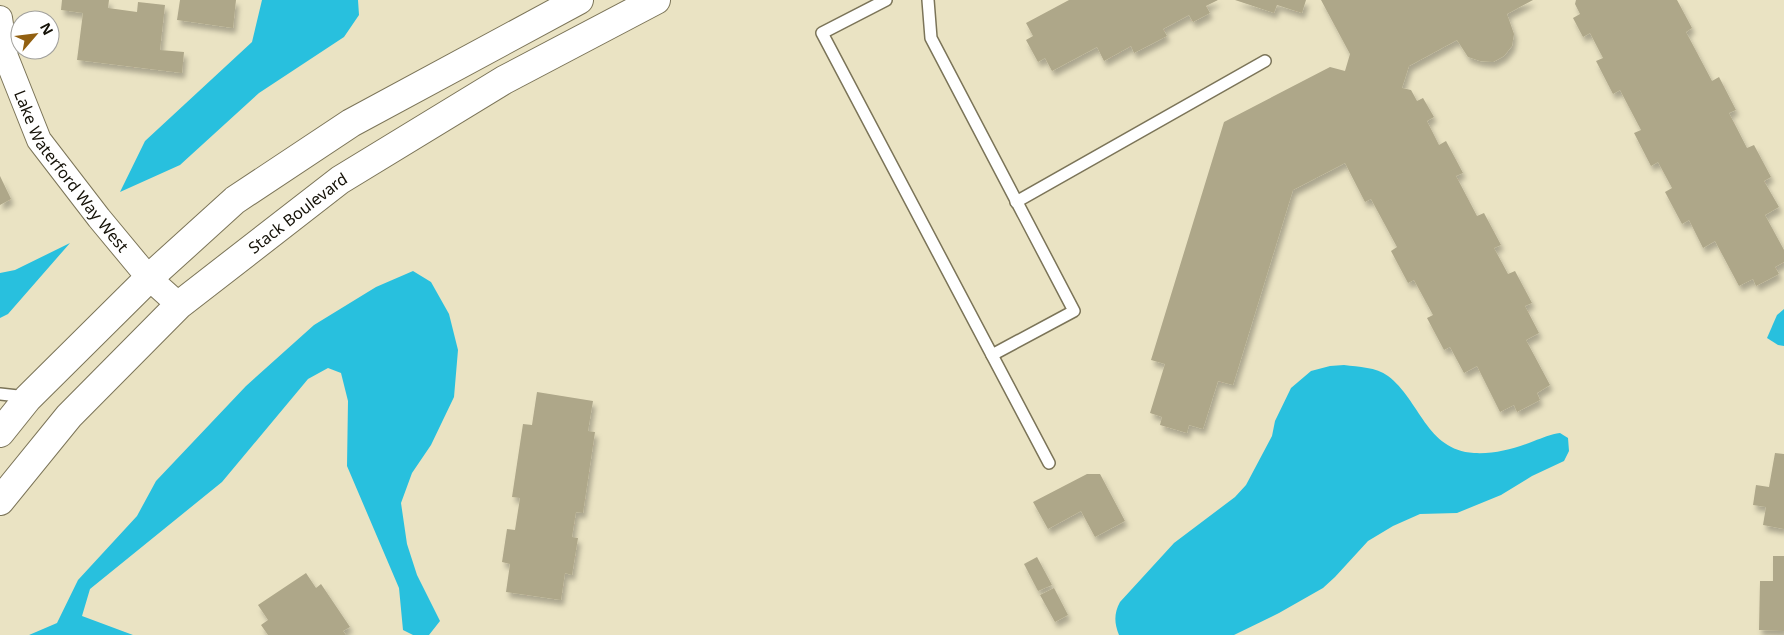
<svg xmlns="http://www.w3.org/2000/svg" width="1784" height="635" viewBox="0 0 1784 635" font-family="'Noto Sans',sans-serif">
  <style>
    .water { fill: #28c0de }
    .building { fill: #aea789; filter: url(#shadow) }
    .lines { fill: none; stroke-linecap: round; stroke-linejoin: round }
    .service-casing { stroke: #7b7458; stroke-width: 14 }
    .minor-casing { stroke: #7b7458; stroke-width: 26 }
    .tertiary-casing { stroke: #7b7458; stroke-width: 30 }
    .service { stroke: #fff; stroke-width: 11 }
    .minor { stroke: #fff; stroke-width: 24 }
    .tertiary { stroke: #fff; stroke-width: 28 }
    .labels { text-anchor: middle; stroke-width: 4; stroke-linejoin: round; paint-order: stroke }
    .street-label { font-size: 16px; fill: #141107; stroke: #fff }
  </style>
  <defs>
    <filter id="shadow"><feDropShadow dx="3" dy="5.5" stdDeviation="2.5" flood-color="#0004"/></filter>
  </defs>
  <rect width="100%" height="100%" fill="#eae3c3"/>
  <g class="water">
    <path d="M262 0H358L359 15 344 37 259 93 180 165 120 192 145 141 252 42Z"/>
    <path d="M70 243 8 314 0 318V273L15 270Z"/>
    <path d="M413 271 431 282 449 314 458 350 454 397 431 445 412 473 401 503 407 544 417 575 440 621 429 635H413L403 630 399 588 347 466 348 401 341 373 328 368 308 379 222 482 90 589 82 616 133 635H29L57 623 78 580 137 516 156 481 246 386 314 325 376 287Z"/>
    <path d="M1784 309V346L1778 345 1767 338 1777 315Z"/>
    <path d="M1344 365C1359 367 1376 367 1388 376 1420 400 1426 450 1474 453 1496 454 1514 449 1534 441 1542 438 1551 434 1560 433L1568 438 1569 451 1564 461 1532 476 1501 495 1457 513 1420 514 1393 526 1368 541 1335 577 1323 588 1279 613 1234 635H1119C1114 623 1114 613 1120 602L1174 543 1235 497 1246 485 1272 436 1275 421 1291 388 1311 371 1330 366Z"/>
  </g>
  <g class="building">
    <path d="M62 0H109L108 8 137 12 138 2 165 5 160 50 184 52 182 73 77 60 83 13 61 10Z"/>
    <path d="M180 0H236L233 28 177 20Z"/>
    <path d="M1069 0H1218L1206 6 1210 13 1193 22 1189 15 1163 29 1167 36 1134 53 1131 46 1104 61 1097 47 1052 71 1045 58 1038 62 1026 40 1033 36 1026 23Z"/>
    <path d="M1235 0H1306L1302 13 1277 5 1274 13Z"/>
    <path d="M1321 0H1533L1507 14 1514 34 1512 46 1504 56 1493 62 1480 61 1468 57 1457 40 1409 66 1402 88 1411 90 1417 101 1423 98 1434 117 1427 121 1439 145 1446 141 1463 173 1456 176 1477 216 1484 213 1501 245 1494 248 1508 274 1515 271 1532 303 1525 306 1539 333 1526 340 1550 385 1537 393 1540 400 1517 412 1514 405 1500 412 1477 366 1464 373 1450 347 1444 350 1427 318 1433 315 1414 280 1408 283 1391 251 1397 247 1371 199 1365 202 1345 163 1293 190 1233 385 1218 381 1203 429 1189 425 1187 433 1160 425 1162 417 1150 413 1165 364 1151 360 1224 122 1330 67 1345 71 1350 54Z"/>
    <path d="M1576 0H1677L1692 28 1686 32 1712 81 1719 77 1736 110 1729 113 1747 148 1754 145 1771 177 1764 181 1779 207 1765 215 1784 250V262L1775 267 1779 274 1756 286 1753 279 1739 286 1715 241 1703 248 1689 220 1682 224 1665 192 1672 188 1658 162 1651 166 1634 133 1641 130 1620 90 1613 94 1596 61 1603 58 1590 33 1583 37 1573 18 1580 14 1575 4Z"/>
    <path d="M0 176 11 199 0 205Z"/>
    <path d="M537 392 593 401 588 431 595 432 583 513 576 512 572 537 578 538 572 575 565 573 561 600 506 592 510 564 502 562 507 529 515 530 520 498 512 497 523 424 532 425Z"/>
    <path d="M1775 453 1784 454V529L1763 525 1766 507 1753 505 1756 485 1769 487Z"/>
    <path d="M1087 474H1100L1125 521 1095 537 1081 511 1048 529 1033 502Z"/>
    <path d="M1773 556H1784V631L1759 630 1760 581H1773Z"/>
    <path d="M1037 557 1052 585 1038 591 1024 564Z"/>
    <path d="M306 573 316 588 321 584 350 627 343 631 346 635H268L261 625 268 620 258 605Z"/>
    <path d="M1054 588 1068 615 1055 622 1040 595Z"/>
  </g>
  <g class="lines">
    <defs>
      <g id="service">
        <path d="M886 0 822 33 1049 463"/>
        <path d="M928 0 931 38 1074 311 992 355"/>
        <path d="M1016 202 1265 61"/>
        <path d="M0 394 27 397"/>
      </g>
      <g id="minor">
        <path id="s1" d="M0 18 6 57 39 140 99 218 138 265 149 278 179 305"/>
      </g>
      <g id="tertiary">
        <path d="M0 433 28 398 149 278 235 200 351 123 579 0"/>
        <path id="s2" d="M0 501 69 416 179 305 340 180 504 80 656 0"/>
      </g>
    </defs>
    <use href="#service" class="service-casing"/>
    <use href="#minor" class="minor-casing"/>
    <use href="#tertiary" class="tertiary-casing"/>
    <use href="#service" class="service"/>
    <use href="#minor" class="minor"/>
    <use href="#tertiary" class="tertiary"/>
  </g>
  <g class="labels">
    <g class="street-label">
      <text dy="6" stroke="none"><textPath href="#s1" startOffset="172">Lake Waterford Way West</textPath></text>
      <text dy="6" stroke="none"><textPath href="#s2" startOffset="416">Stack Boulevard</textPath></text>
    </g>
  </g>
  <g transform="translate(35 35) rotate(62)"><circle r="24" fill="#ffffff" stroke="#a1a09c"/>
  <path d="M0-4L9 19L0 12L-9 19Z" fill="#926011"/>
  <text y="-8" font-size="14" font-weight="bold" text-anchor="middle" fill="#141107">N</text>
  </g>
</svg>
